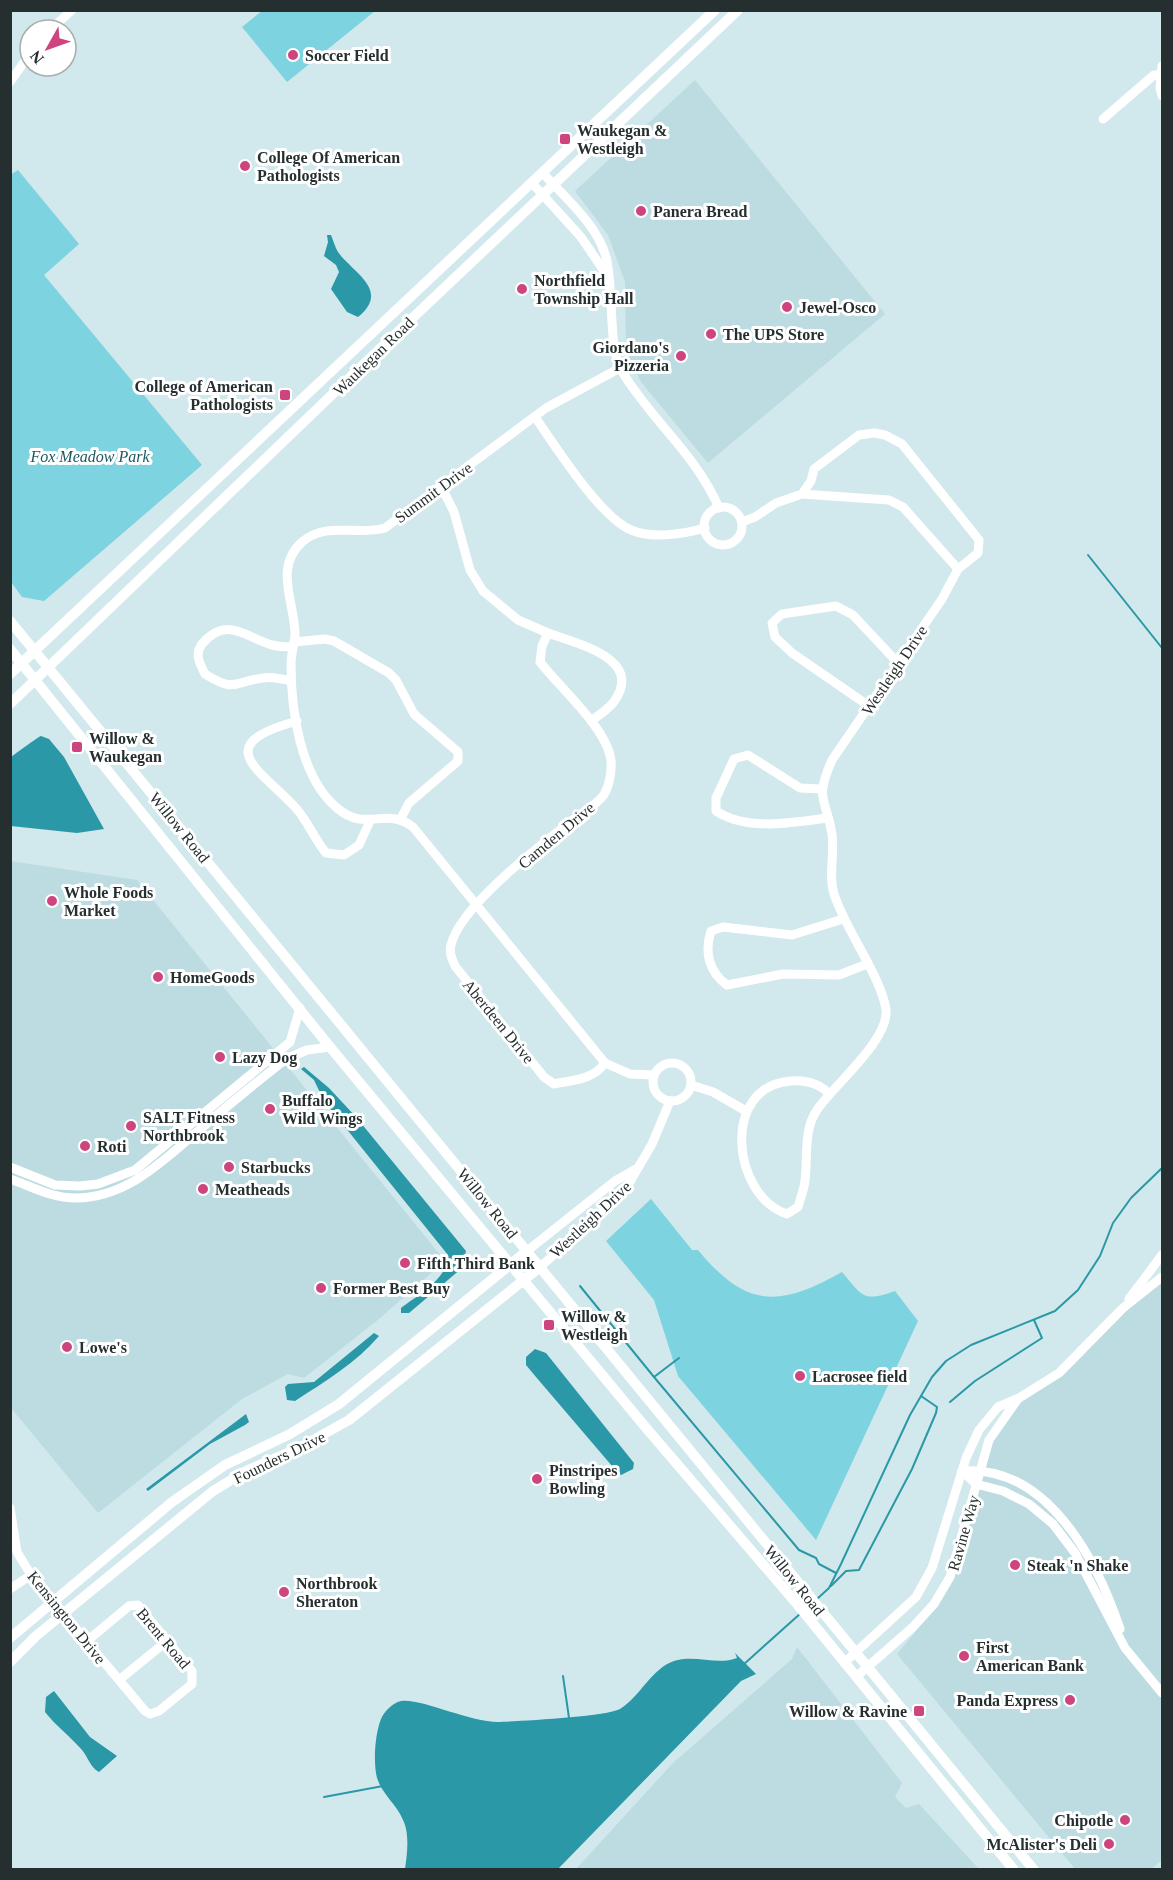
<svg xmlns="http://www.w3.org/2000/svg" width="1173" height="1880" viewBox="0 0 1173 1880" font-family="'Times New Roman',serif">
  <style>
    .built { fill: #bddce1 }
    .green { fill: #7dd3e0 }
    .water { fill: #2a98a6 }
    .lines { fill: none; stroke-linecap: round; stroke-linejoin: round }
    .stream { stroke: #2a98a6; stroke-width: 2 }
    .minor { stroke: #fff; stroke-width: 9 }
    .major { stroke: #fff; stroke-width: 10 }
    .poi-dot { fill: #cd447e; stroke: #fff; stroke-width: 2 }
    .labels { text-anchor: middle; stroke-width: 6; stroke-linejoin: round; paint-order: stroke }
    .poi-label { font-size: 16px; font-weight: bold; fill: #262f30; stroke: #fff; text-anchor: start }
    .street-label { font-size: 16px; fill: #262f30; stroke: #fff }
    .park-label { font-size: 16px; font-style: italic; fill: #1c575f; stroke: #fff }
  </style>
  <rect width="100%" height="100%" fill="#d1e8ec"/>
  <g class="built">
    <path d="M695 80 885 314 708 463 641 382 626 351 625 282 608 235 575 191Z"/>
    <path d="M10 861 137 880 445 1261 379 1319 304 1378 288 1374 242 1399 98 1513 11 1408Z"/>
    <path d="M1162 1282V1860L1151 1869H1075L897 1654 937 1606 954 1579 993 1442 1010 1416 1022 1402 1062 1376 1125 1310Z"/>
    <path d="M797 1647 902 1783 895 1797 906 1808 919 1804 979 1869H576L673 1763 792 1659Z"/>
  </g>
  <g class="green">
    <path d="M263 10H375V11L287 82 242 27Z"/>
    <path d="M18 170 79 244 44 275 202 465 44 601 22 597 11 582 10 175Z"/>
    <path d="M651 1199 692 1250H698C746 1308 779 1308 842 1272 862 1295 862 1303 895 1291L918 1321 816 1540 678 1376 654 1300 606 1241Z"/>
  </g>
  <g class="water">
    <path d="M327 235H331C333 240 335 247 338 252 353 273 391 290 358 317L347 312 331 289 339 272 336 265 324 256 328 242Z"/>
    <path d="M41 736 49 739 64 757 104 829 77 833 11 826V757C15 754 38 737 41 736Z"/>
    <path d="M304 1067 329 1088 356 1117 466 1251 462 1268 409 1313H401V1308C418 1295 448 1279 448 1255L324 1101 314 1080 301 1069Z"/>
    <path d="M374 1333 379 1336C356 1363 324 1382 295 1401L287 1400 285 1387 288 1384 314 1382Z"/>
    <path d="M535 1349 546 1353 634 1463 633 1469 621 1475 618 1473 536 1377 526 1365V1357Z"/>
    <path d="M246 1414 249 1422 245 1425 210 1444 148 1491 146 1489Z"/>
    <path d="M735 1653 756 1674 741 1681 558 1869H405C407 1855 410 1834 403 1820 397 1805 382 1794 377 1778 373 1762 375 1734 381 1719 384 1712 392 1703 401 1701 421 1698 469 1722 498 1722 520 1721 604 1717 620 1709 640 1697 651 1669 674 1661 695 1654 717 1666 737 1658Z"/>
    <path d="M54 1691 90 1737 117 1756 99 1772C90 1767 88 1757 82 1750 70 1736 56 1726 45 1712L46 1697Z"/>
  </g>
  <g class="lines">
    <g class="stream">
      <path d="M1088 555 1162 648"/>
      <path d="M580 1286 654 1377"/>
      <path d="M679 1358 654 1377 799 1550 816 1558 819 1564 836 1573"/>
      <path d="M950 1402 975 1381 1042 1338 1034 1320"/>
      <path d="M831 1586 846 1571 859 1570 912 1469 936 1413 937 1407 921 1396"/>
      <path d="M817 1599 829 1588 841 1564 910 1415 932 1377 946 1361 971 1345 1055 1311 1078 1290 1100 1256 1113 1223 1131 1198 1162 1168"/>
      <path d="M743 1665 801 1613"/>
      <path d="M563 1676 569 1718"/>
      <path d="M324 1797 383 1786"/>
    </g>
    <g class="minor">
      <path d="M50 30 72 10"/>
      <path d="M1162 66 1160 88 1162 96"/>
      <path d="M10 82 30 54"/>
      <path d="M1103 119 1154 75H1162"/>
      <path d="M543 173C564 197 597 224 606 257 614 286 608 348 621 370 650 419 696 454 719 508"/>
      <path d="M532 183 581 237 606 274"/>
      <path d="M620 368 546 408 385 528C357 536 326 521 302 542 274 567 294 601 295 633 295 643 291 654 291 664 291 710 300 777 337 808 366 833 385 806 413 827L605 1063 630 1074 653 1075"/>
      <path d="M535 417C556 447 600 517 631 530 652 539 684 534 705 528"/>
      <path d="M441 486 454 512 470 570 483 591 518 620 548 633 542 646 540 662C560 688 608 729 611 761 612 771 609 788 603 796 596 805 583 812 574 819 542 844 460 906 451 945 449 953 452 959 455 966L544 1077 554 1084C573 1080 593 1080 605 1063"/>
      <path d="M802 494 889 500 903 507 958 569"/>
      <circle cx="723" cy="526" r="19"/>
      <path d="M742 522 755 517 776 503 802 494 811 481 814 469 859 435 874 433 885 435 902 444 979 540 978 553 958 569 942 599 832 760C814 801 826 797 832 834 835 854 828 875 834 894 845 929 882 978 886 1010 889 1040 834 1085 817 1110 803 1130 808 1158 805 1181 804 1190 800 1199 798 1207L787 1214C732 1196 720 1086 791 1081 806 1080 819 1083 829 1094"/>
      <path d="M548 633C578 644 646 659 613 703 607 710 598 716 591 721"/>
      <path d="M294 642 325 639 334 641 389 673 396 680 414 714 458 752V761L409 803 401 818"/>
      <path d="M291 681C282 679 272 676 263 678 233 682 235 693 205 674 200 664 194 654 202 644 226 616 244 636 269 644 277 647 285 647 292 647"/>
      <path d="M869 706 792 653 775 637 772 623 782 614 836 606 853 615 898 663"/>
      <path d="M297 721C210 745 258 768 295 807 308 821 314 839 326 853L344 855 359 845 370 821"/>
      <path d="M821 789 800 788 748 755 734 759 716 798V811C746 831 792 823 827 818"/>
      <path d="M843 919 792 935 723 927 711 931C704 952 709 972 727 985L783 974 839 975 867 964"/>
      <circle cx="672" cy="1082" r="19"/>
      <path d="M691 1085 713 1092 746 1111"/>
      <path d="M10 1167 55 1185 80 1186 98 1184 135 1170 290 1042 300 1008"/>
      <path d="M10 1179C33 1187 51 1198 76 1198 130 1197 165 1158 204 1126 231 1103 258 1081 286 1059L307 1050 330 1047"/>
      <path d="M527 1251 615 1181 636 1169"/>
      <path d="M540 1267 624 1192 652 1144 670 1101"/>
      <path d="M1129 1299 1162 1255"/>
      <path d="M962 1471 976 1484 1003 1491 1029 1504 1053 1524 1075 1553 1125 1648 1162 1693"/>
      <path d="M962 1471C1047 1464 1097 1560 1120 1629"/>
      <path d="M10 1508 17 1552 31 1575 145 1711 150 1714 159 1711 192 1684V1671L138 1605 129 1606 87 1641"/>
      <path d="M10 1589 31 1575"/>
      <path d="M844 1663 916 1597 932 1568 966 1458 979 1430 998 1407 1019 1398 1059 1373 1123 1308 1162 1277"/>
      <path d="M856 1677 912 1628 934 1604 950 1577 989 1440 1017 1400"/>
      <path d="M119 1680 167 1641"/>
    </g>
    <g class="major">
      <path d="M10 621 1034 1870"/>
      <path d="M10 649 330 1047 647 1429 797 1604 1014 1870"/>
      <path d="M10 674 715 10"/>
      <path d="M10 704 366 362 738 10"/>
      <path d="M10 1638 172 1502 225 1465 290 1434 339 1404 527 1251"/>
      <path d="M10 1662 36 1636 213 1491 246 1471 297 1449 349 1420 540 1267"/>
    </g>
  </g>
  <g class="poi-dot">
    <circle cx="293" cy="55" r="6"/>
    <rect x="559" y="133" width="12" height="12" rx="3"/>
    <circle cx="245" cy="166" r="6"/>
    <circle cx="641" cy="211" r="6"/>
    <circle cx="522" cy="289" r="6"/>
    <circle cx="787" cy="307" r="6"/>
    <circle cx="711" cy="334" r="6"/>
    <circle cx="681" cy="356" r="6"/>
    <rect x="279" y="389" width="12" height="12" rx="3"/>
    <rect x="71" y="741" width="12" height="12" rx="3"/>
    <circle cx="52" cy="901" r="6"/>
    <circle cx="158" cy="977" r="6"/>
    <circle cx="220" cy="1057" r="6"/>
    <circle cx="270" cy="1109" r="6"/>
    <circle cx="131" cy="1126" r="6"/>
    <circle cx="85" cy="1146" r="6"/>
    <circle cx="229" cy="1167" r="6"/>
    <circle cx="203" cy="1189" r="6"/>
    <circle cx="405" cy="1263" r="6"/>
    <circle cx="321" cy="1288" r="6"/>
    <rect x="543" y="1319" width="12" height="12" rx="3"/>
    <circle cx="67" cy="1347" r="6"/>
    <circle cx="800" cy="1376" r="6"/>
    <circle cx="537" cy="1479" r="6"/>
    <circle cx="1015" cy="1565" r="6"/>
    <circle cx="284" cy="1592" r="6"/>
    <circle cx="964" cy="1656" r="6"/>
    <circle cx="1070" cy="1700" r="6"/>
    <rect x="913" y="1705" width="12" height="12" rx="3"/>
    <circle cx="1125" cy="1820" r="6"/>
    <circle cx="1109" cy="1844" r="6"/>
  </g>
  <g class="labels">
    <g class="poi-label">
      <text x="305" y="61">Soccer Field</text>
      <text x="577" y="136">Waukegan &amp;<tspan x="577" dy="18">Westleigh</tspan></text>
      <text x="257" y="163">College Of American<tspan x="257" dy="18">Pathologists</tspan></text>
      <text x="653" y="217">Panera Bread</text>
      <text x="534" y="286">Northfield<tspan x="534" dy="18">Township Hall</tspan></text>
      <text x="799" y="313">Jewel-Osco</text>
      <text x="723" y="340">The UPS Store</text>
      <text x="669" y="353" text-anchor="end">Giordano's<tspan x="669" dy="18">Pizzeria</tspan></text>
      <text x="273" y="392" text-anchor="end">College of American<tspan x="273" dy="18">Pathologists</tspan></text>
      <text x="89" y="744">Willow &amp;<tspan x="89" dy="18">Waukegan</tspan></text>
      <text x="64" y="898">Whole Foods<tspan x="64" dy="18">Market</tspan></text>
      <text x="170" y="983">HomeGoods</text>
      <text x="232" y="1063">Lazy Dog</text>
      <text x="282" y="1106">Buffalo<tspan x="282" dy="18">Wild Wings</tspan></text>
      <text x="143" y="1123">SALT Fitness<tspan x="143" dy="18">Northbrook</tspan></text>
      <text x="97" y="1152">Roti</text>
      <text x="241" y="1173">Starbucks</text>
      <text x="215" y="1195">Meatheads</text>
      <text x="417" y="1269">Fifth Third Bank</text>
      <text x="333" y="1294">Former Best Buy</text>
      <text x="561" y="1322">Willow &amp;<tspan x="561" dy="18">Westleigh</tspan></text>
      <text x="79" y="1353">Lowe's</text>
      <text x="812" y="1382">Lacrosee field</text>
      <text x="549" y="1476">Pinstripes<tspan x="549" dy="18">Bowling</tspan></text>
      <text x="1027" y="1571">Steak 'n Shake</text>
      <text x="296" y="1589">Northbrook<tspan x="296" dy="18">Sheraton</tspan></text>
      <text x="976" y="1653">First<tspan x="976" dy="18">American Bank</tspan></text>
      <text x="1058" y="1706" text-anchor="end">Panda Express</text>
      <text x="907" y="1717" text-anchor="end">Willow &amp; Ravine</text>
      <text x="1113" y="1826" text-anchor="end">Chipotle</text>
      <text x="1097" y="1850" text-anchor="end">McAlister's Deli</text>
    </g>
    <g class="street-label">
      <text transform="translate(373 356) rotate(-44)" y="6">Waukegan Road</text>
      <text transform="translate(433 492) rotate(-36)" y="6">Summit Drive</text>
      <text transform="translate(894 670) rotate(-56)" y="6">Westleigh Drive</text>
      <text transform="translate(180 827) rotate(51)" y="6">Willow Road</text>
      <text transform="translate(556 835) rotate(-40)" y="6">Camden Drive</text>
      <text transform="translate(499 1021) rotate(51)" y="6">Aberdeen Drive</text>
      <text transform="translate(488 1203) rotate(51)" y="6">Willow Road</text>
      <text transform="translate(590 1219) rotate(-43)" y="6">Westleigh Drive</text>
      <text transform="translate(279 1457) rotate(-26)" y="6">Founders Drive</text>
      <text transform="translate(963 1533) rotate(-74)" y="6">Ravine Way</text>
      <text transform="translate(795 1580) rotate(51)" y="6">Willow Road</text>
      <text transform="translate(67 1617) rotate(51)" y="6">Kensington Drive</text>
      <text transform="translate(164 1638) rotate(50)" y="6">Brent Road</text>
    </g>
    <g class="park-label">
      <text x="90" y="462">Fox Meadow Park</text>
    </g>
  </g>
  <rect width="1173" height="1880" fill="none" stroke="#262f30" stroke-width="24"/>
  <g transform="translate(48 48) rotate(230)"><circle r="28" fill="#ffffff" stroke="#a8acac" stroke-width="1.5"/>
  <path d="M0-4.5L10 22L0 15L-10 22Z" fill="#cd447e"/>
  <text y="-9" font-size="16" font-weight="bold" text-anchor="middle" fill="#262f30">N</text>
  </g>
</svg>
